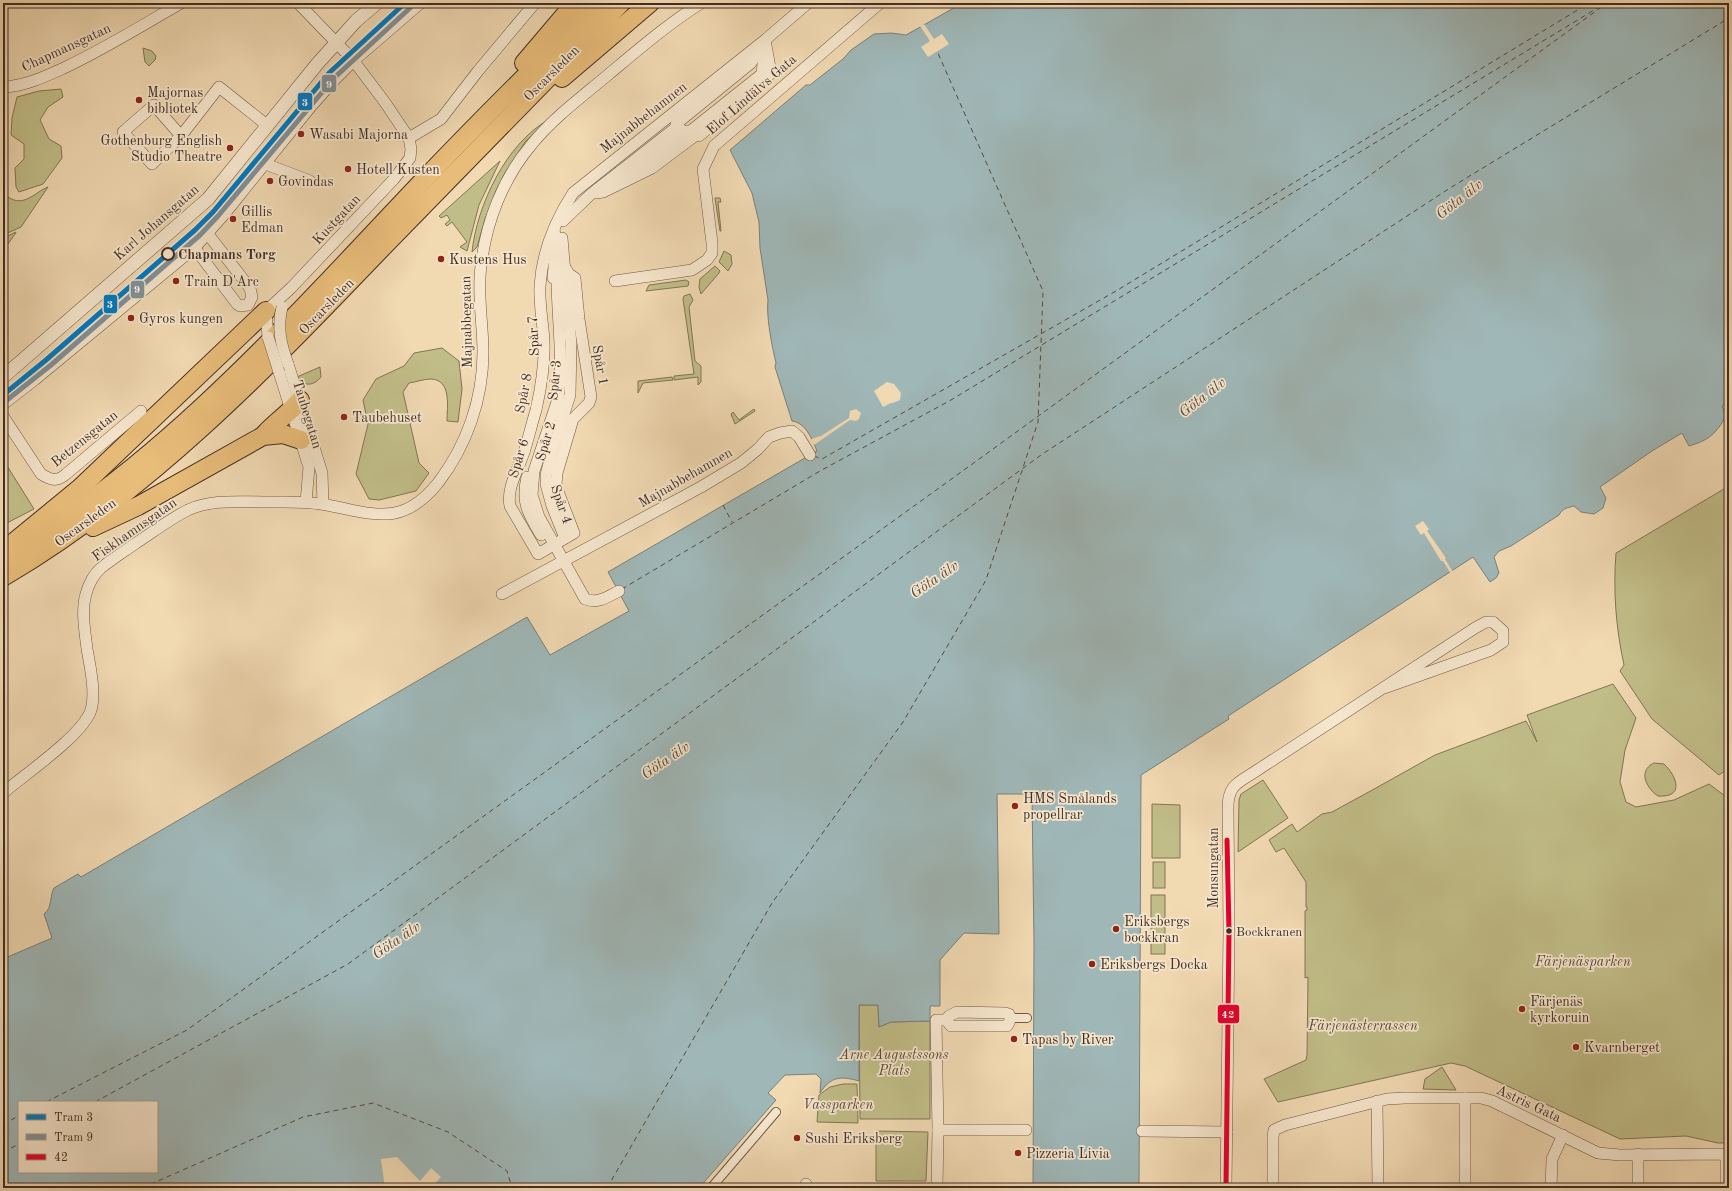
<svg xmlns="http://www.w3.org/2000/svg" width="1732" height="1191" viewBox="0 0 1732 1191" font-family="'Old Standard TT',serif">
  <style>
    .green { fill: #c1bd88; stroke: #827556 }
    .water { fill: #9fb7b7; stroke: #7a807d; fill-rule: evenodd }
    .pier { fill: #f1d9b2 }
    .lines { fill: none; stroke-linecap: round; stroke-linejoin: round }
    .ferry { stroke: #554942; stroke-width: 1; stroke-dasharray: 5 4; stroke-linecap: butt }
    .pedestrian-casing { stroke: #6e5848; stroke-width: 10 }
    .minor-casing { stroke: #6e5848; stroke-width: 12 }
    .tertiary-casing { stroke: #6e5848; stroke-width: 14 }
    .trunk-casing { stroke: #422d25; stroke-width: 20 }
    .pedestrian { stroke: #f6e6cd; stroke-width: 8 }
    .minor { stroke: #f6e6cd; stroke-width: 11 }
    .tertiary { stroke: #f6e6cd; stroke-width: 13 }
    .trunk { stroke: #e8bc79; stroke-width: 18 }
    .minor-bridge-casing { stroke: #6e5848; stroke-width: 12; stroke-linecap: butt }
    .minor-bridge { stroke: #f6e6cd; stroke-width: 11 }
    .bus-1-casing { stroke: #f6e6cd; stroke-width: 8 }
    .bus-1 { stroke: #e4002b; stroke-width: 5 }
    .tram-1-casing { stroke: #f6e6cd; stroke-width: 8 }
    .tram-2-casing { stroke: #f6e6cd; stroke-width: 8 }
    .tram-1 { stroke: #0079c2; stroke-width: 5 }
    .tram-2 { stroke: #839199; stroke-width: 5 }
    .poi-dot { fill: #8f2418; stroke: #f6e6cd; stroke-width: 1.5 }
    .stop-dot { fill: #f6e6cd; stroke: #422d25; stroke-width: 2 }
    .bus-dot { fill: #422d25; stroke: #f6e6cd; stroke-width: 1.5 }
    .labels { text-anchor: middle; stroke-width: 3.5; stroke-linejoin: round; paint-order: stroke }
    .bus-label { font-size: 13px; fill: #422d25; stroke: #f6e6cd; text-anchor: start }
    .street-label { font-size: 14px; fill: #422d25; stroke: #f6e6cd }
    .poi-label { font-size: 14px; fill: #422d25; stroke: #f6e6cd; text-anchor: start }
    .stop-label { font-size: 14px; font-weight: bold; fill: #422d25; stroke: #f6e6cd; text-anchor: start }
    .park-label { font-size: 14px; font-style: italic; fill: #5b4a39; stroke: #f6e6cd }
    .water-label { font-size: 15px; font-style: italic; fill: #554942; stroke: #f6e6cd }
    .line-badge { stroke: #f6e6cd; stroke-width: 1.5 }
    .badge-label { font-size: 11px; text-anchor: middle; font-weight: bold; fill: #fff }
  </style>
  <rect width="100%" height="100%" fill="#f1d9b2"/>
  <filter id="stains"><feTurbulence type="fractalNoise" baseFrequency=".005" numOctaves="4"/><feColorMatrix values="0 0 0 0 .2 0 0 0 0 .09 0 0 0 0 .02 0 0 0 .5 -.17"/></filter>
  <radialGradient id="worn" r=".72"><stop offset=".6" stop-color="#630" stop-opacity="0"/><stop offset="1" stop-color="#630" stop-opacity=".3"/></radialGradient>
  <g class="green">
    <path d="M143 48 152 51 156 56 155 60 149 66 145 62Z"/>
    <path d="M61 89 63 97 48 107 40 120 49 139 61 146 62 158 43 184 19 192 16 187 15 168 24 159V144L11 135 12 118 17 97 39 91Z"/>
    <path d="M548 120 525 142 503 177 485 219 477 247 472 252C477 205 506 144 548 120Z"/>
    <path d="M500 161 479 205 467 251 460 247 467 242 452 222 447 226 445 224 450 220 447 215 441 218 439 216Z"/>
    <path d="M48 187 21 227 3 235V209L8 197C24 208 35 192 48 187Z"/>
    <path d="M715 198H720L721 202H718L721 231H720Z"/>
    <path d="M16 232 15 234 3 251V238Z"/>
    <path d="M724 251 731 255 732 264 728 271 719 262Z"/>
    <path d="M715 266 720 271 719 273 701 294 699 287 700 279Z"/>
    <path d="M686 280 689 282 688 286 646 291 649 285Z"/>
    <path d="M690 294 693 300 689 307 695 361 701 366V382L698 385V377L674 380V376L694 374 683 299 684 296Z"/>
    <path d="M442 348 459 361 462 389 458 422 447 421C447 407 452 380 431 379 424 379 416 382 409 383L403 392 419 463 429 473 416 491 379 500 369 499 356 474 368 424 363 400 376 379 404 366 414 353Z"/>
    <path d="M320 367 321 377C314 386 304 387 297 377Z"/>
    <path d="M672 377 673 380 643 383 638 393V381Z"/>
    <path d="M754 409 755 411 735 424 731 414 733 412 739 420Z"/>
    <path d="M4 461 34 509 3 525V462Z"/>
    <path d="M1729 486V768L1719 775 1652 719 1620 671 1624 665C1616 628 1613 592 1616 553Z"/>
    <path d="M1613 684 1636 718 1625 750 1620 782 1626 802 1636 807 1674 800 1709 784 1729 799V1143H1718L1686 1136 1620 1139 1465 1066 1451 1063 1278 1102 1264 1079 1306 1060 1307 1055 1308 977 1305 978V911L1307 910V907H1306V882L1284 848 1276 852 1269 840 1292 824 1297 832 1322 814 1332 812 1376 788 1435 755 1526 721 1537 742 1527 715Z"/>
    <path d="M1654 763 1664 764C1677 776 1685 798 1658 796 1647 789 1637 771 1654 763Z"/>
    <path d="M1263 780 1288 818 1238 852 1239 800 1241 794Z"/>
    <path d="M1152 804 1180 805V858H1152Z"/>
    <rect x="1153" y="862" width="12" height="26"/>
    <rect x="1151" y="895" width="14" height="59"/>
    <path d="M859 1005H878L879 1027 891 1022 930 1021V1119H860Z"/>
    <path d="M1442 1067 1456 1090 1423 1089 1425 1079Z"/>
    <path d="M843 1084H857L858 1123 817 1122 819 1095 830 1087Z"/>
    <path d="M876 1131 928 1132 926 1181H876Z"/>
  </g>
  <path class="water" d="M958 3H1729V401L1722 406 1726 416C1716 434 1709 440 1689 446L1682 433 1652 451 1600 487 1606 498 1603 508 1594 514 1581 512 1574 506C1566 508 1562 509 1559 515L1511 546 1499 551 1494 557 1499 573 1496 578 1490 582 1473 557 1228 716 1229 719 1141 775 1139 1188H1033L1034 944 1032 794H997L999 934 964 933 940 960V1006H930V1021L891 1022 879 1027 878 1005H859V1081C841 1076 831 1076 820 1093L821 1079 816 1074 785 1075 768 1093 776 1100 699 1188H3V959L52 938 44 914C53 907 49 897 54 888L78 874 81 877 527 617 550 655 629 611 608 572 817 451C812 439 806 423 792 421L775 367 776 363C772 346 766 317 768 300L760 248 759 222 752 193 730 150 806 85H810L843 59 851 50 874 34 891 33 906 35 952 9ZM19 1102H157V1172H19Z"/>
  <g class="pier">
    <path d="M924 24 934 39 942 34 949 44 928 57 921 47 930 41 920 26Z"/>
    <path d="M887 382 894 384 901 393 900 400 893 403H891L883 407 874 391Z"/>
    <path d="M856 409 861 413 859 419 856 421 850 420 814 445 811 439 821 436 849 418 850 411Z"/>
    <path d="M1423 521 1429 529 1427 531 1446 558 1445 559 1453 572 1451 574 1443 561H1441L1424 533 1421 535 1415 526Z"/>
    <path d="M397 1157 420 1181 431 1168 441 1177 431 1188H385L381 1159Z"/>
  </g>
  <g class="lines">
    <g class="ferry">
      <path d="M814 456 822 459 1116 291 1589 3"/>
      <path d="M723 505 732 522"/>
      <path d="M622 589 820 471 951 400 1604 4"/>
      <path d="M46 1102 187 1030 982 457 1607 3"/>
      <path d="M95 1102 348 964 1041 455 1450 188 1729 18"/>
      <path d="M3 1124 19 1116"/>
      <path d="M3 1152 19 1144"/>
      <path d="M142 1188 303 1117 373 1103 448 1132 507 1171 512 1188"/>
      <path d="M607 1188 772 903 903 722 986 580 1038 422 1043 291 937 51"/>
    </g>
    <defs>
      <g id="pedestrian">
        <path d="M1010 1018H1027"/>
        <path d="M711 1188 776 1112"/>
      </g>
      <g id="minor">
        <path d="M765 40 771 73 756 88 699 136 698 134 692 138 687 131 684 133 676 124 751 63Z"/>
        <path d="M3 87C26 86 46 76 66 67 106 48 143 25 181 3"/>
        <path d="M154 105 181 136 152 164 123 132Z"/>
        <path d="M688 133 762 74 764 53"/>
        <path d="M181 136 219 87 268 126"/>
        <path d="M409 138 441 119 478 71 535 3"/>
        <path d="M263 163 310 181"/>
        <path d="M624 175 684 133"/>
        <path d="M596 193 603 192 652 168 692 138"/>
        <path d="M563 221 591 194 678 126"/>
        <path d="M562 238 571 344 570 395 552 452 546 475V484L552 506 565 538"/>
        <path d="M194 247 237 304 240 306 248 305 252 297 250 288 207 233"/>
        <path d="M564 266 569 274 575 278 579 319 591 397 589 403 573 419 557 473 556 485 559 494 574 533 538 554 510 506C506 487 520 467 525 449 529 436 532 423 536 410 541 388 545 364 544 341 543 323 539 304 540 286 542 252 555 221 573 193L765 40 808 3"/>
        <path d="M564 266 558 271 557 278C557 318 564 359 558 399L534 471 532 495 539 517 585 599C598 604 607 597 619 591"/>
        <path d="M553 278 556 246 554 229"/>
        <path d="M615 281 692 270 707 260 712 253V243L703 169 714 146 880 3"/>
        <path d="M268 337 266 311 291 288 394 179 410 158 411 149 409 138 384 101 353 60 298 3"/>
        <path d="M288 364 322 473 323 504"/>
        <path d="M279 372 309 467 306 502"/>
        <path d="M3 416 41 474C51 480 56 482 65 475L141 411"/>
        <path d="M527 477C521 502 528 514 541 535"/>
        <path d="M502 594 701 487 741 463 758 449 769 437 780 433 792 431 799 437 810 455"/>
        <path d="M3 793C24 775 83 735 91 710 96 693 90 666 87 649 85 632 81 610 86 594 88 585 94 574 101 568 112 559 125 551 136 543 153 532 170 519 188 510 212 499 240 502 266 502 285 502 303 501 321 504 371 512 400 530 438 483 467 445 483 399 483 352 483 324 477 294 481 266 486 222 503 178 532 144 554 117 583 96 609 74 639 49 668 24 701 3"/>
        <path d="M1465 1098V1188"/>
        <path d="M1377 1101 1378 1188"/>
        <path d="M938 1130H1026"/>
        <path d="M1142 1131 1227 1132"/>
        <path d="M1638 1154V1188"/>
        <path d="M806 1184V1188"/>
        <path d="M937 1188 938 1130 936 1020H946L949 1016 957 1012 1005 1013 1009 1014C1011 1019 1010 1022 1007 1026H951L946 1020"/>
        <path d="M1226 1188 1229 931 1228 808C1228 783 1239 783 1259 769L1475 628 1486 622H1493L1503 631V642L1491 650 1384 688"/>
        <path d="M1273 1188V1137L1274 1130 1285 1125 1387 1099 1405 1098H1481L1492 1101 1598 1153 1620 1155 1721 1154 1725 1155 1726 1159V1188"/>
        <path d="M1551 1188 1552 1159 1563 1135"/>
      </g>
      <g id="tertiary">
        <path d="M3 377 208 199 318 63 356 21 377 3"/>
        <path d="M3 403 34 379 194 247 224 213 310 106 334 79 353 60 419 3"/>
      </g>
      <g id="trunk">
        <path d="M524 63 575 3"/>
        <path d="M562 78 650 3"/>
        <path d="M263 436C275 422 289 414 300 400"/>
        <path d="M93 527 138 506 263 436 283 434 301 440"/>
        <path d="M13 543 80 488 266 311"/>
        <path d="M3 559C165 463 291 320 420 184 478 122 539 63 599 3"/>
        <path d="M3 577C146 493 261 374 375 255 456 171 538 87 621 3"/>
      </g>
    </defs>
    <use href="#pedestrian" class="pedestrian-casing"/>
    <use href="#minor" class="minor-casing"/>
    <use href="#tertiary" class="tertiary-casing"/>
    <use href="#trunk" class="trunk-casing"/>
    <use href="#pedestrian" class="pedestrian"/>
    <use href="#minor" class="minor"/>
    <use href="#tertiary" class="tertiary"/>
    <use href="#trunk" class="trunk"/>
    <defs>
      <g id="minor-bridge">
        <path d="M282 307C277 328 281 345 288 364"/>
        <path d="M268 337 279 372"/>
      </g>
    </defs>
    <use href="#minor-bridge" class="minor-bridge-casing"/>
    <use href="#minor-bridge" class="minor-bridge"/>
    <defs>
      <path id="bus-1" d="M1226 1188 1229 931 1227 840"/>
    </defs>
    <use href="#bus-1" class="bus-1-casing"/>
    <use href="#bus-1" class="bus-1"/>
    <defs>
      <path id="tram-1" d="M3 395 46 360 195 230 213 212 329 73 405 3"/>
      <path id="tram-2" d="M7 400 51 365 200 235 218 216 334 78 410 8"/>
    </defs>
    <use href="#tram-1" class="tram-1-casing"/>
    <use href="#tram-2" class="tram-2-casing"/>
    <use href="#tram-1" class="tram-1"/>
    <use href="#tram-2" class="tram-2"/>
  </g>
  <g class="poi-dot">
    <circle cx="139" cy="100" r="4"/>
    <circle cx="301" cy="134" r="4"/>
    <circle cx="230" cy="148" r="4"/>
    <circle cx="348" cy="169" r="4"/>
    <circle cx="270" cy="181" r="4"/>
    <circle cx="233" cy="219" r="4"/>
    <circle cx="441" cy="259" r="4"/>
    <circle cx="176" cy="281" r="4"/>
    <circle cx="131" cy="318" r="4"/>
    <circle cx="344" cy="417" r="4"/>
    <circle cx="1015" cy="806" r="4"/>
    <circle cx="1116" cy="929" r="4"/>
    <circle cx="1092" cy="964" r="4"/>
    <circle cx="1522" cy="1009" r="4"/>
    <circle cx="1014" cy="1039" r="4"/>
    <circle cx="1576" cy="1047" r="4"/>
    <circle cx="797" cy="1138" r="4"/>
    <circle cx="1018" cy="1153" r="4"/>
  </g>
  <circle class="stop-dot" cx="168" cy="254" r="6"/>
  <circle class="bus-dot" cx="1229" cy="931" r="3.5"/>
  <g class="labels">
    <g class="bus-label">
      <text x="1236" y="936">Bockkranen</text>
    </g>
    <g class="street-label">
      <text transform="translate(66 47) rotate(-25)" y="5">Chapmansgatan</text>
      <text transform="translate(551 73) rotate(-45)" y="5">Oscarsleden</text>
      <text transform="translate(751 94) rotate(-41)" y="5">Elof Lindälvs Gata</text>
      <text transform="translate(643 117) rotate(-38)" y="5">Majnabbehamnen</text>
      <text transform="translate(336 219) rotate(-47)" y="5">Kustgatan</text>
      <text transform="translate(156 222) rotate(-41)" y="5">Karl Johansgatan</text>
      <text transform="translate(326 306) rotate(-46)" y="5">Oscarsleden</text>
      <text transform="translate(466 322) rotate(-91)" y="5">Majnabbegatan</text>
      <text transform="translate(533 336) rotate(-93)" y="5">Spår 7</text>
      <text transform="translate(601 365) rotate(80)" y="5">Spår 1</text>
      <text transform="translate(554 380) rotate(-85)" y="5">Spår 3</text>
      <text transform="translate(523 393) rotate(-79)" y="5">Spår 8</text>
      <text transform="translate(308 414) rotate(73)" y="5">Taubegatan</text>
      <text transform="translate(84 438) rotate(-39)" y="5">Betzensgatan</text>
      <text transform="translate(545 441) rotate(-74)" y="5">Spår 2</text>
      <text transform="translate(518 458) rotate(-73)" y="5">Spår 6</text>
      <text transform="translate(685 477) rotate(-30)" y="5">Majnabbehamnen</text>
      <text transform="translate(562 504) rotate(71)" y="5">Spår 4</text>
      <text transform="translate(85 522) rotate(-36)" y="5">Oscarsleden</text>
      <text transform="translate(134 529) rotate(-35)" y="5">Fiskhamnsgatan</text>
      <text transform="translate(1213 868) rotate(-90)" y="5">Monsungatan</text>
      <text transform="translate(1529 1103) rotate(25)" y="5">Astris Gata</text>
    </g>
    <g class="poi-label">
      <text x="147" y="97">Majornas<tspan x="147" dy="16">bibliotek</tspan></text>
      <text x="309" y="139">Wasabi Majorna</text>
      <text x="222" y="145" text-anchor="end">Gothenburg English<tspan x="222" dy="16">Studio Theatre</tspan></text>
      <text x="356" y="174">Hotell Kusten</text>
      <text x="278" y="186">Govindas</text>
      <text x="241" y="216">Gillis<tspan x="241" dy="16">Edman</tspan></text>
      <text x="449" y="264">Kustens Hus</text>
      <text x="184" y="286">Train D'Arc</text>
      <text x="139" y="323">Gyros kungen</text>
      <text x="352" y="422">Taubehuset</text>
      <text x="1023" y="803">HMS Smålands<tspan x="1023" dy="16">propellrar</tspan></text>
      <text x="1124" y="926">Eriksbergs<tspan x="1124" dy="16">bockkran</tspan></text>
      <text x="1100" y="969">Eriksbergs Docka</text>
      <text x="1530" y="1006">Färjenäs<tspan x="1530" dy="16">kyrkoruin</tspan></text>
      <text x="1022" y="1044">Tapas by River</text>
      <text x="1584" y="1052">Kvarnberget</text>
      <text x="805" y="1143">Sushi Eriksberg</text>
      <text x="1026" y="1158">Pizzeria Livia</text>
    </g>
    <g class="stop-label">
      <text x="178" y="259">Chapmans Torg</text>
    </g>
    <g class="park-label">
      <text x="1583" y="966">Färjenäsparken</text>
      <text x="1363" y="1030">Färjenästerrassen</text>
      <text x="894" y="1059">Arne Augustssons<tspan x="894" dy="16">Plats</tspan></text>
      <text x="838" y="1109">Vassparken</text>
    </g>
    <g class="water-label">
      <text transform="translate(1459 199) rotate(-38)" y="5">Göta älv</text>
      <text transform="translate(1202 397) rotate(-38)" y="5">Göta älv</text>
      <text transform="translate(934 579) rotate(-34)" y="5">Göta älv</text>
      <text transform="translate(665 760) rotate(-34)" y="5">Göta älv</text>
      <text transform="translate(396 940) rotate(-34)" y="5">Göta älv</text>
    </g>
  </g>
  <g class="line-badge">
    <rect x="321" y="74" width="16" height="19" rx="4" fill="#839199"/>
    <rect x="297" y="92" width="16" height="19" rx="4" fill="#0079c2"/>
    <rect x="130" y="280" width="15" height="19" rx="4" fill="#839199"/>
    <rect x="103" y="294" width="15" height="20" rx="4" fill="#0079c2"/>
    <rect x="1217" y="1004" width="23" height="20" rx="4" fill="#e4002b"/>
  </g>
  <g class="badge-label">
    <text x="329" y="88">9</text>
    <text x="305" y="106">3</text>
    <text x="137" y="293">9</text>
    <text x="110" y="308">3</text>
    <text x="1228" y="1018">42</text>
  </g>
  <rect width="1732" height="1191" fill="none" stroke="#f1d9b2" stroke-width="16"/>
  <rect x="4" y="4" width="1724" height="1183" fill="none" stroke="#422d25" stroke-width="2"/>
  <rect x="8" y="8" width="1716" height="1175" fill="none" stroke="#422d25"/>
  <rect x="18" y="1101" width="140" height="72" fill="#f6e6cd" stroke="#ae9c8a"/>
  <rect x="26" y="1114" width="20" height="6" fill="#0079c2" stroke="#ae9c8a"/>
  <text x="54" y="1121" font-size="12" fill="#422d25">Tram 3</text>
  <rect x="26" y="1134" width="20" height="6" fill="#839199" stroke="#ae9c8a"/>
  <text x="54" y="1141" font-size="12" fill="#422d25">Tram 9</text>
  <rect x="26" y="1154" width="20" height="6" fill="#e4002b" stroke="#ae9c8a"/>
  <text x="54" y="1161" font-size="12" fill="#422d25">42</text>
  <rect width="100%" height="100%" filter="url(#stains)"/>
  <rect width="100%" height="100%" fill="url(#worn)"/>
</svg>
